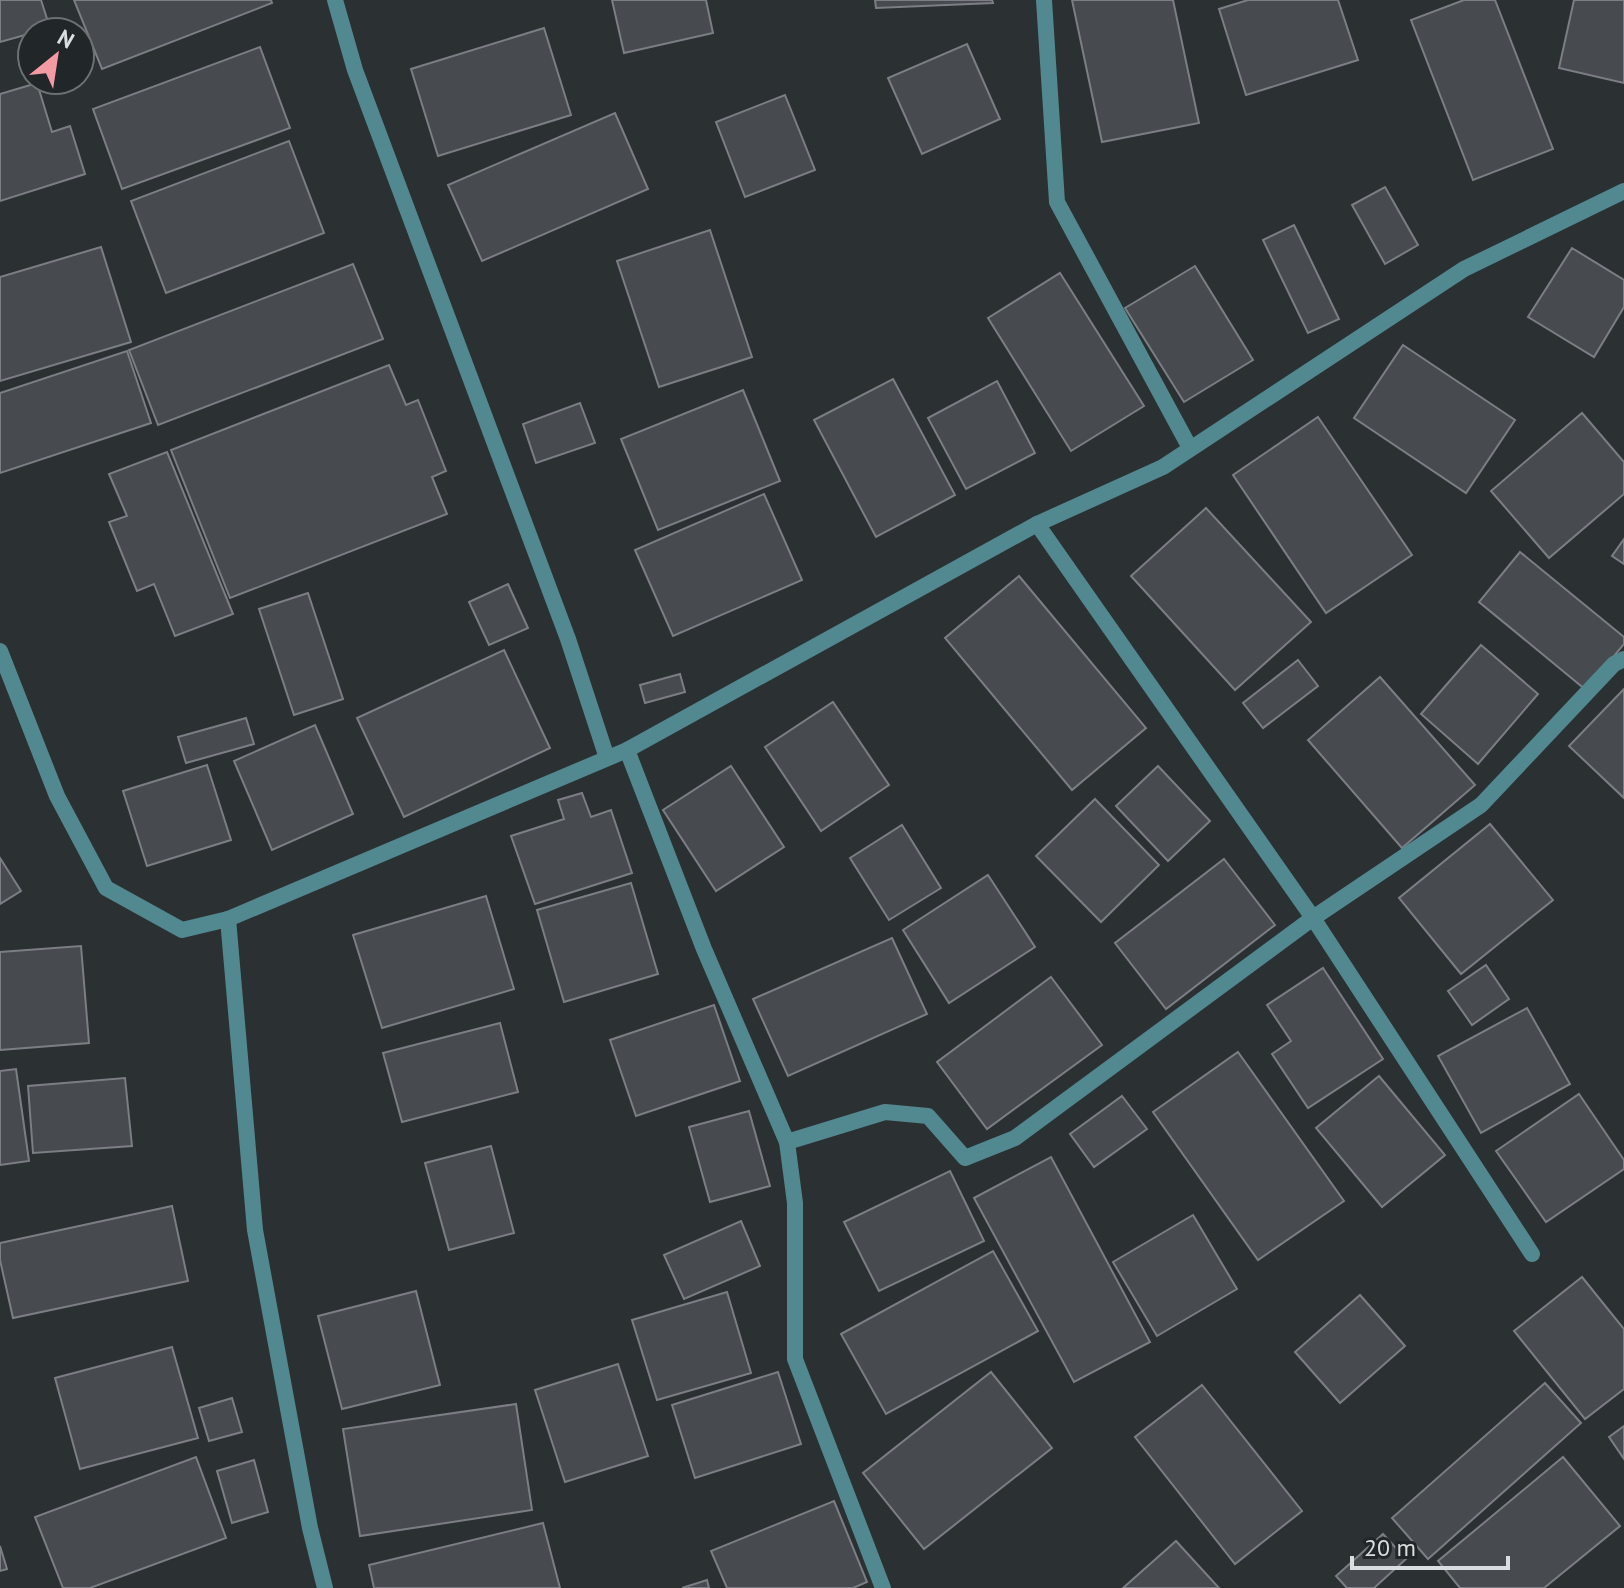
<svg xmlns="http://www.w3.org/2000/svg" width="1624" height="1588" viewBox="0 0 1624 1588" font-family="'PT Sans',sans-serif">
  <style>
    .building { fill: #474a4f; stroke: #7b7e84; stroke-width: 2 }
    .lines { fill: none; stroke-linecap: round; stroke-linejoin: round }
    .minor { stroke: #52888f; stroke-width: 16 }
  </style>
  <rect width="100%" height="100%" fill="#2b3033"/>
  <g class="building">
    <path d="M0 0H41L50 28 0 42Z"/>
    <path d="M74 0H271L272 3 102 69Z"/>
    <path d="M612 0H706L713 33 624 53Z"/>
    <path d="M875 0H992L993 3 876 8Z"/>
    <path d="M1072 0H1173L1199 123 1102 142Z"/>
    <path d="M1248 0H1338L1358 60 1246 95 1219 9Z"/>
    <path d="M1464 0H1495L1553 149 1473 180 1411 20Z"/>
    <path d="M1574 0H1624V83L1559 68Z"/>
    <path d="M544 28 571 115 438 156 411 69Z"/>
    <path d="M967 44 1000 119 922 154 888 78Z"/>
    <path d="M260 47 290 128 122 189 93 109Z"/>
    <path d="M37 83 52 132 70 126 85 174 0 201V94Z"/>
    <path d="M785 95 815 170 745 197 716 122Z"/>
    <path d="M615 113 648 189 482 261 448 185Z"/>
    <path d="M289 141 324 233 166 293 131 201Z"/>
    <path d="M1385 187 1418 245 1385 264 1352 205Z"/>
    <path d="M1294 225 1339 319 1308 333 1263 240Z"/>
    <path d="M710 230 752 357 659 387 617 261Z"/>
    <path d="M101 247 131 342 0 381V277Z"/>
    <path d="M1572 248 1624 280V307L1594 357 1528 317Z"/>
    <path d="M353 264 383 339 158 425 129 350Z"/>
    <path d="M1195 266 1253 360 1184 402 1125 308Z"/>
    <path d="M1060 273 1144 406 1071 451 988 318Z"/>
    <path d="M1403 345 1515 420 1466 493 1354 418Z"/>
    <path d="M127 351 151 423 0 473V393Z"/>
    <path d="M389 365 406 405 418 400 446 471 432 477 447 514 230 598 171 450Z"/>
    <path d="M893 379 955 495 876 537 814 420Z"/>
    <path d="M997 381 1035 453 966 489 928 418Z"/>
    <path d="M743 390 780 481 658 530 621 439Z"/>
    <path d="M580 403 595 443 536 463 523 424Z"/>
    <path d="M1582 413 1624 462V494L1549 558 1491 491Z"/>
    <path d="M1318 417 1412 555 1326 613 1233 475Z"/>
    <path d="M167 452 233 614 175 636 154 584 137 591 109 522 127 516 109 474Z"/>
    <path d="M764 494 802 580 673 636 635 550Z"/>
    <path d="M1206 508 1311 622 1235 690 1131 576Z"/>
    <path d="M1624 539V564L1612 556Z"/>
    <path d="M1520 552 1624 637V644L1586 690 1479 602Z"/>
    <path d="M1019 576 1146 728 1072 790 945 638Z"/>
    <path d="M508 584 528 628 489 645 469 602Z"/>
    <path d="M308 593 343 699 294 715 259 609Z"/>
    <path d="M1481 645 1538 694 1478 764 1421 714Z"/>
    <path d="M504 650 550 748 404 817 357 718Z"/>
    <path d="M1298 660 1318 686 1263 728 1243 703Z"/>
    <path d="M680 674 685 692 645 703 640 685Z"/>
    <path d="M1380 677 1475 785 1402 848 1308 740Z"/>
    <path d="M1624 689V798L1569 746Z"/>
    <path d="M833 702 889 785 821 831 765 747Z"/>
    <path d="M246 718 254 744 186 763 178 737Z"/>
    <path d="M315 725 353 814 272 850 234 761Z"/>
    <path d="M207 765 231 840 147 866 123 791Z"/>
    <path d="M731 766 784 847 716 891 663 810Z"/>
    <path d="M1158 766 1210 821 1168 861 1116 806Z"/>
    <path d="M582 793 591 817 611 810 632 873 535 904 511 836 564 819 558 800Z"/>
    <path d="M1095 799 1159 865 1101 922 1036 856Z"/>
    <path d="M1490 824 1553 900 1461 974 1399 898Z"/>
    <path d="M902 825 941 888 889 920 850 858Z"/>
    <path d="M0 858 21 891 0 904Z"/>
    <path d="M1224 859 1275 925 1166 1009 1115 943Z"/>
    <path d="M988 875 1035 947 949 1003 903 930Z"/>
    <path d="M631 883 658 974 564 1002 537 910Z"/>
    <path d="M486 896 514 989 382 1028 353 935Z"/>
    <path d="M892 938 927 1014 788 1076 753 999Z"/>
    <path d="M81 946 89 1043 0 1050V952Z"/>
    <path d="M1486 965 1509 999 1472 1025 1448 991Z"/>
    <path d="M1323 968 1383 1059 1308 1108 1272 1054 1291 1041 1267 1005Z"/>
    <path d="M1051 977 1102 1045 987 1129 937 1062Z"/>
    <path d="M714 1005 740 1081 636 1116 610 1040Z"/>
    <path d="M1527 1008 1570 1084 1481 1133 1438 1056Z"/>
    <path d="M500 1023 518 1092 402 1122 383 1053Z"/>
    <path d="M1238 1052 1344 1201 1258 1260 1153 1112Z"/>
    <path d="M16 1069 29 1161 0 1165V1071Z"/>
    <path d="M1379 1076 1445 1155 1382 1207 1316 1128Z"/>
    <path d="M125 1078 132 1146 33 1153 28 1086Z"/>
    <path d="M1579 1094 1624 1160V1169L1546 1222 1496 1151Z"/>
    <path d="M1122 1096 1147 1129 1094 1167 1070 1134Z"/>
    <path d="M749 1111 770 1186 710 1202 689 1127Z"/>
    <path d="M491 1146 514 1233 449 1250 425 1163Z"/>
    <path d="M1051 1157 1150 1342 1074 1382 974 1198Z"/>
    <path d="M950 1171 984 1241 879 1291 844 1222Z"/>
    <path d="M172 1206 188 1281 13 1318 0 1260V1243Z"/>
    <path d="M1193 1215 1237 1289 1157 1336 1113 1262Z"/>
    <path d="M741 1221 760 1266 684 1299 664 1255Z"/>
    <path d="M993 1251 1038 1331 886 1414 841 1334Z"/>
    <path d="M1582 1277 1624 1329V1389L1585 1419 1514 1331Z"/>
    <path d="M416 1291 440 1385 342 1409 318 1316Z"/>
    <path d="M727 1292 751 1373 657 1400 632 1320Z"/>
    <path d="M1360 1295 1405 1346 1340 1403 1295 1352Z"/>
    <path d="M172 1347 198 1438 80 1469 55 1378Z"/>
    <path d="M618 1364 648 1456 565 1482 535 1390Z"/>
    <path d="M778 1372 801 1444 695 1478 672 1405Z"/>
    <path d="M991 1372 1052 1448 924 1549 863 1473Z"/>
    <path d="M1545 1383 1581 1423 1428 1559 1392 1518Z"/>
    <path d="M1202 1385 1302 1511 1235 1564 1135 1437Z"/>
    <path d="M232 1398 242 1432 209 1441 199 1408Z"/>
    <path d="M516 1404 532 1510 360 1536 343 1429Z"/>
    <path d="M1624 1426V1459L1609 1437Z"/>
    <path d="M196 1457 226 1538 90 1588H63L35 1517Z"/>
    <path d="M1563 1457 1620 1526 1544 1588H1460L1438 1561Z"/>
    <path d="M254 1460 268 1512 232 1523 217 1471Z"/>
    <path d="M834 1501 867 1582 853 1588H727L711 1551Z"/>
    <path d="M543 1523 560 1588H374L369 1565Z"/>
    <path d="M1383 1534 1406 1559 1374 1588H1347L1336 1576Z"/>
    <path d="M1176 1541 1219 1588H1123Z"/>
    <path d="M0 1546 7 1569 0 1571Z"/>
    <path d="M707 1580 709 1588H682Z"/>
  </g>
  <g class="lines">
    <g class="minor">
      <path d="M335 0 355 70 568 639 607 758"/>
      <path d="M1044 0 1057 202 1190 448"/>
      <path d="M1037 524 1313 918 1532 1254"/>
      <path d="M0 651 57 796 106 888 182 930 228 919 627 750 1037 524 1163 467 1464 269 1624 191"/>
      <path d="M627 750 704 949 787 1142 795 1203V1359L883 1588"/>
      <path d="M228 919 255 1230 310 1528 325 1588"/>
      <path d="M787 1142 885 1112 928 1116 965 1158 1015 1138 1313 918 1481 805 1614 664 1624 659"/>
    </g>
  </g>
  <g transform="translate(56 56) rotate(30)"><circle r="38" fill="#212629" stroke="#6b7072" stroke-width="2"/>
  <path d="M0-6L14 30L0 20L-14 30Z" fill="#f49aa3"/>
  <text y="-12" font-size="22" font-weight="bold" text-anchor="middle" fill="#dbdee0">N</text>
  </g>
  <path d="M1352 1556v12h156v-12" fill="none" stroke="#dbdee0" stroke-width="4"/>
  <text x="1364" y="1556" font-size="24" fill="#dbdee0" stroke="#212629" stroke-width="6" paint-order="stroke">20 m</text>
</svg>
